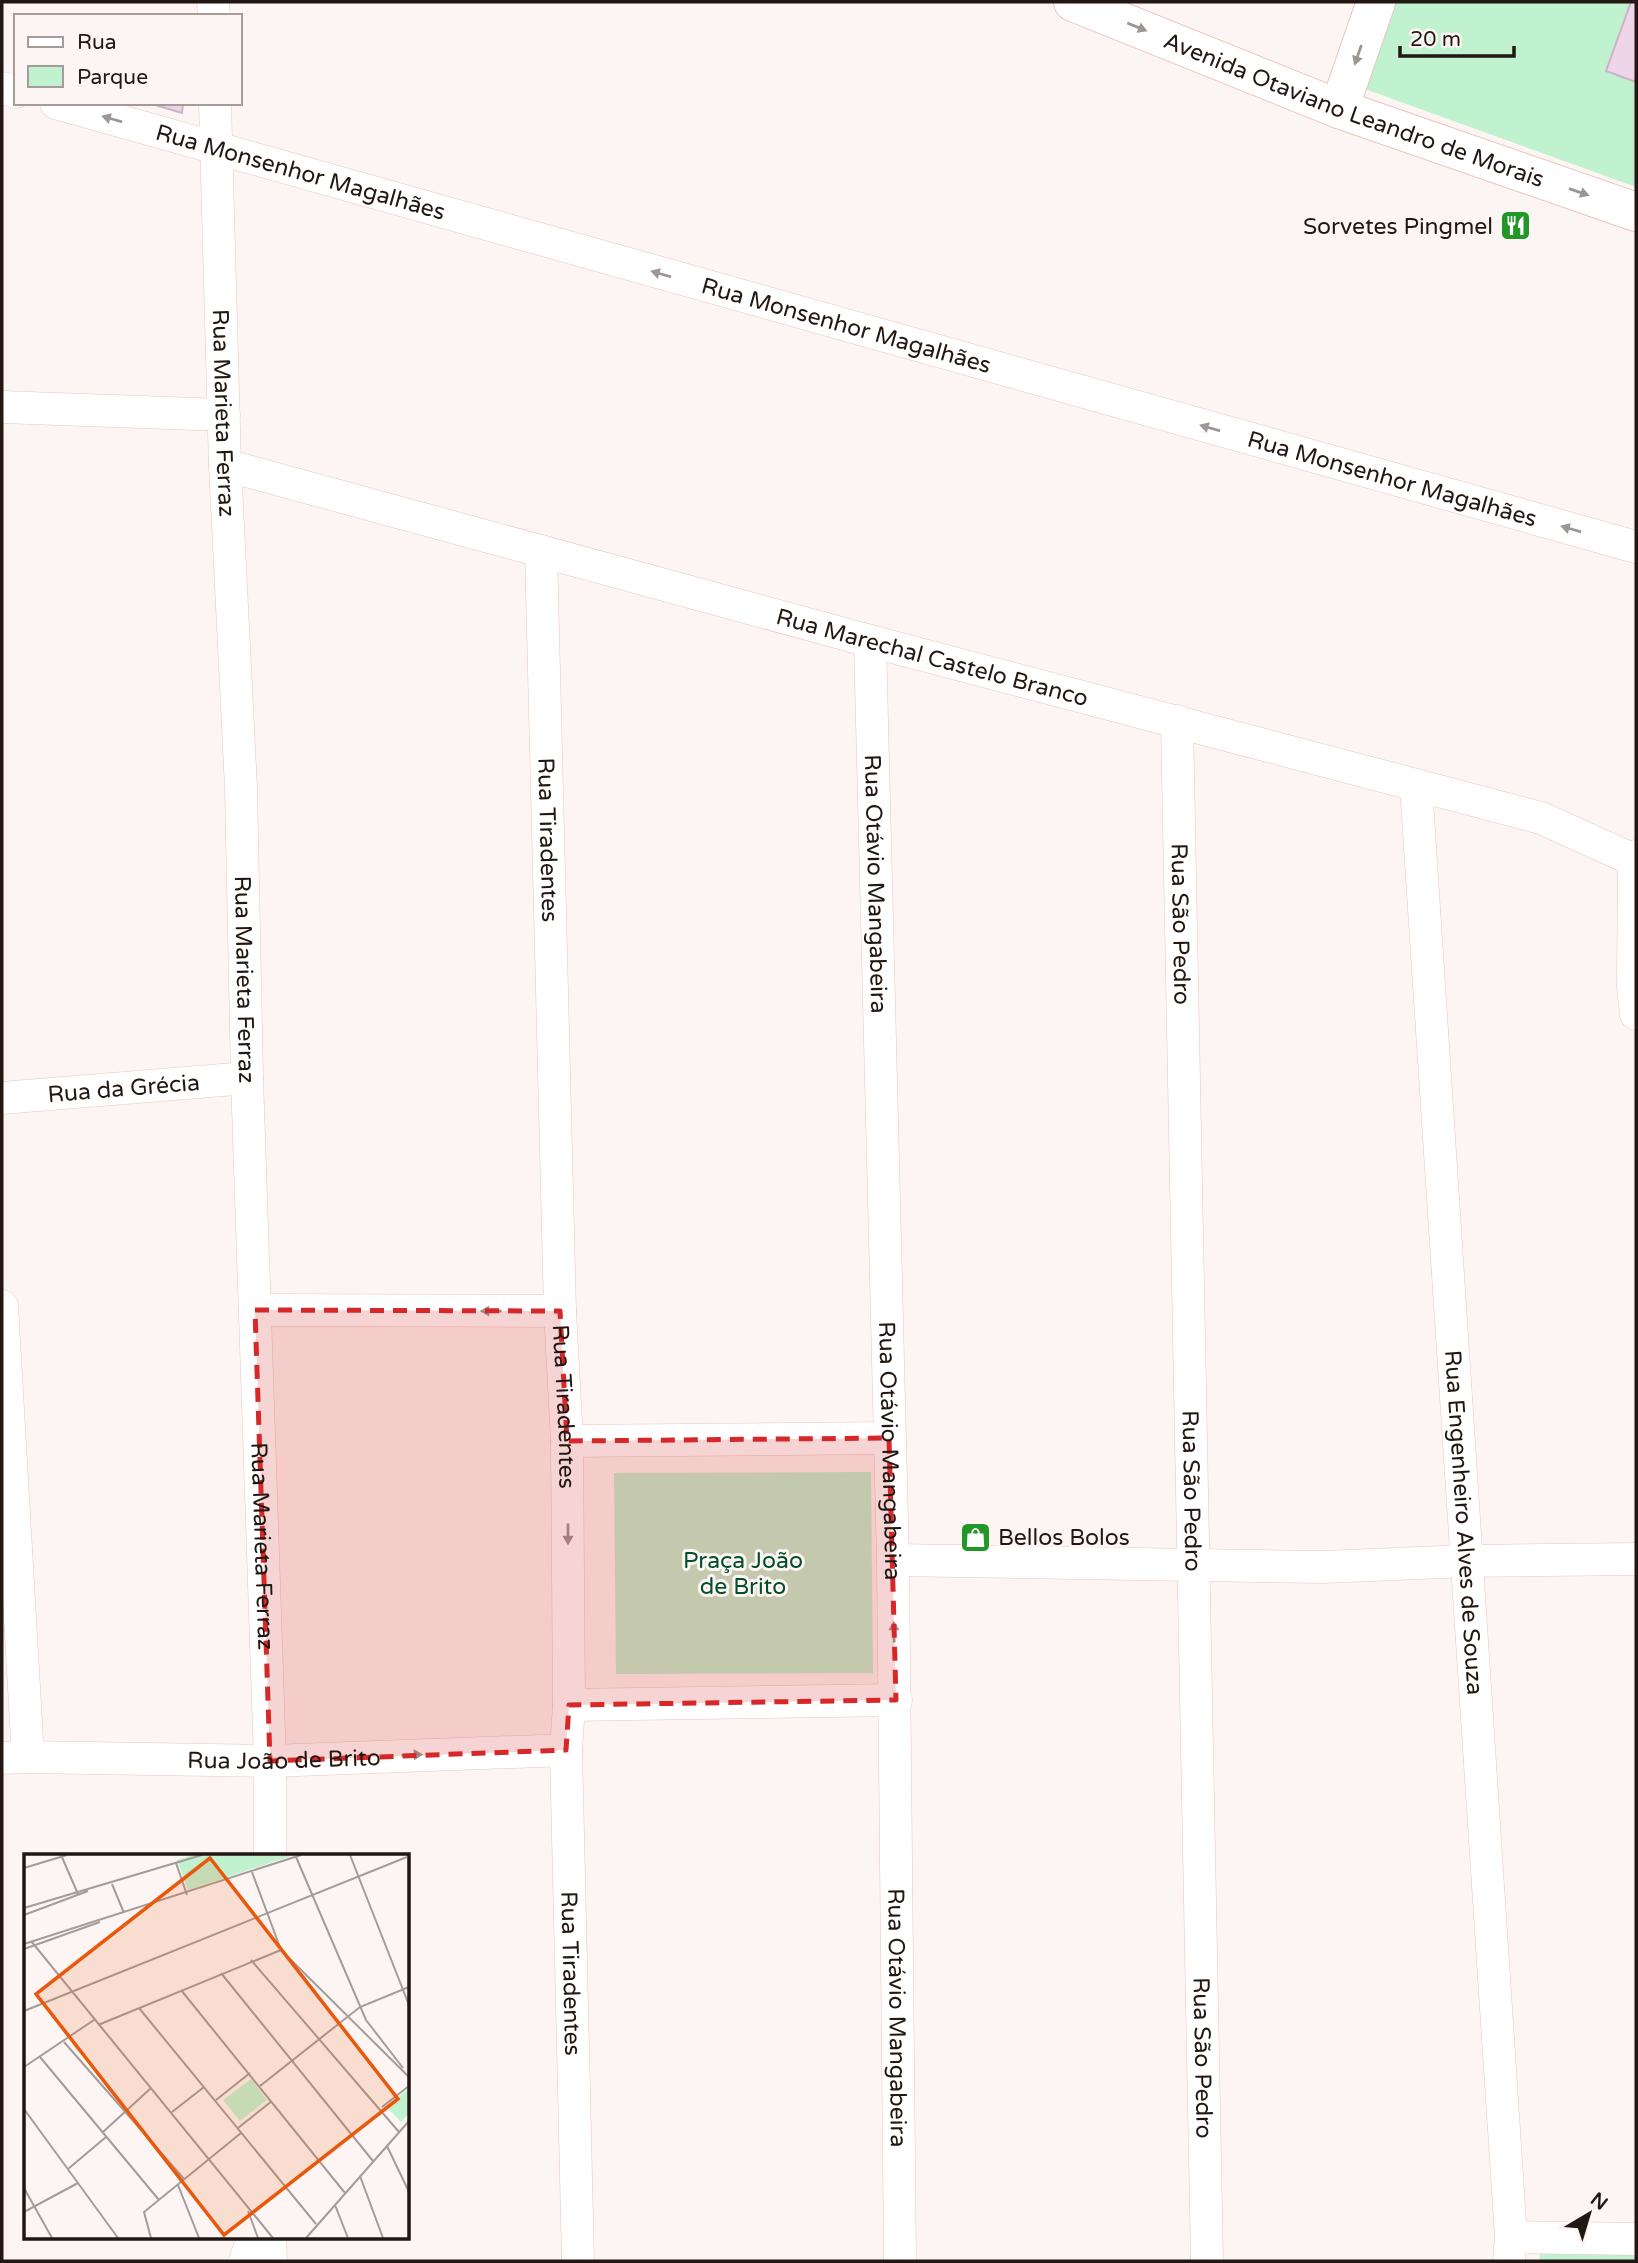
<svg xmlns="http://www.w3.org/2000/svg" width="1638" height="2263" viewBox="0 0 1638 2263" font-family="'Varela Round',sans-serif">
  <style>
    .green { fill: #c0f2d0 }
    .building { fill: #efd5ea; stroke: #cbb2c6; stroke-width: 2 }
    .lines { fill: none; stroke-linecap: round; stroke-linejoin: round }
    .street-casing { stroke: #e7c7bb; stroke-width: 33 }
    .secondary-casing { stroke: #e7c7bb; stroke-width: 40 }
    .street { stroke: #fff; stroke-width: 32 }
    .secondary { stroke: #fff; stroke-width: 38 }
    .oneway { fill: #9c9794 }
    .marked { fill: #d62828; fill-opacity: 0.2; stroke: #d62828; stroke-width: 5; stroke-dasharray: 14 9; stroke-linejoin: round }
    .labels { text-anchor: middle; stroke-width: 6; stroke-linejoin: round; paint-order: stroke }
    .street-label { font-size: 23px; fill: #221712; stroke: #fcf5f3 }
    .poi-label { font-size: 23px; fill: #221712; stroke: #fcf5f3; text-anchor: end }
    .park-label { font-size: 23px; fill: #004e2a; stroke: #fcf5f3 }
    .inset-road { fill: none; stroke: #a59c99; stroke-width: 2 }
    .view { fill: #e8590c; fill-opacity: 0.15; stroke: #e8590c; stroke-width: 3.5 }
    .inset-edge { fill: none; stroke: #221712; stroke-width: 3.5 }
  </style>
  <rect width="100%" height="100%" fill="#fcf5f3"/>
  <g class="green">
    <path d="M1394 2H1636V187L1365 89Z"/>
    <path d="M871 1472 873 1673 616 1674 614 1473Z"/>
    <path d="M1539 2250 1636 2254V2261H1540Z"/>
  </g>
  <g class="building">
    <path d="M1631 2H1636V82L1606 71Z"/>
    <path d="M155 103H183L182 113 155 105Z"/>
  </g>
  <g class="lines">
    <defs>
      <g id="street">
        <path d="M213 2 214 16"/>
        <path d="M2 88 16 92"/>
        <path id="s1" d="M56 103 1636 547"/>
        <path id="s2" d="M215 103 225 465 241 788 247 1078 270 1761V1855"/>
        <path d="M2 407 224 415"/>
        <path id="s3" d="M225 465 870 641 1541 818 1634 860"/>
        <path id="s4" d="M541 551 560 1311 567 1441 569 1705 566 1750 578 2261"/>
        <path id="s5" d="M870 641 893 1560 900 2261"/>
        <path id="s6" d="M1177 721 1207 2261"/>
        <path id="s7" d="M1416 786 1511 2237 1509 2261"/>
        <path d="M1636 856 1634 860 1633 986 1636 1014"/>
        <path id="s8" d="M2 1098 247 1078"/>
        <path d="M2 1306 28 1757"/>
        <path d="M255 1310 560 1311"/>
        <path d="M567 1441 889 1438"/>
        <path d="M893 1560 1323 1567 1467 1561 1636 1559"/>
        <path d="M569 1705 896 1700"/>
        <path id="s9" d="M2 1758 28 1757 270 1761 566 1750"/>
        <path d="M270 2237 271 2261"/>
        <path d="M1511 2237 1636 2239"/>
        <path d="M245 2261 253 2237"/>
      </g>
      <g id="secondary">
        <path id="s10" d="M1073 2 1339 109 1636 212"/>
        <path d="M1339 109 1376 2"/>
      </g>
    </defs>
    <use href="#street" class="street-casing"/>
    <use href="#secondary" class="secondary-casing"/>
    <use href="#street" class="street"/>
    <use href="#secondary" class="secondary"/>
  </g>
  <defs><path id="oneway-solid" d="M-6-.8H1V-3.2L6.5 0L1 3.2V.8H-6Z" transform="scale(1.75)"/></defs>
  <g class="oneway">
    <use href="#oneway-solid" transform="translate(1137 27) rotate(22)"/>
    <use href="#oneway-solid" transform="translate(1358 55) rotate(109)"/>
    <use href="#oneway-solid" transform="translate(112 119) rotate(-164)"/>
    <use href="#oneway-solid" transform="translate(1579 192) rotate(19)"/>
    <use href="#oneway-solid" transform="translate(661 274) rotate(-164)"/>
    <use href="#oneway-solid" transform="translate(1210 428) rotate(-164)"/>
    <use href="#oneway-solid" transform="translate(1571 529) rotate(-164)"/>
    <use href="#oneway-solid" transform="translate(491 1311) rotate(-180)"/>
    <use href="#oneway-solid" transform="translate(568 1534) rotate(90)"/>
    <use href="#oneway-solid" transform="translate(894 1632) rotate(-91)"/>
    <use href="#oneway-solid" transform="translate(412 1755) rotate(-2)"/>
  </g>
  <path class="marked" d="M255 1310 560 1311 567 1441 889 1438 896 1700 569 1705 566 1750 270 1761Z"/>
  <defs>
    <symbol id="restaurant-square" viewBox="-11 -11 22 22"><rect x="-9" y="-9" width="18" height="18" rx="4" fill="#229727" stroke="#fcf5f3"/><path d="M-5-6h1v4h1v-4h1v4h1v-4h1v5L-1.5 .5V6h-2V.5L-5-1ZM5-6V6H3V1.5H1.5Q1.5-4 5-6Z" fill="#fff"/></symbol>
    <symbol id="shop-square" viewBox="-11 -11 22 22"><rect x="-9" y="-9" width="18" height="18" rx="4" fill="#229727" stroke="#fcf5f3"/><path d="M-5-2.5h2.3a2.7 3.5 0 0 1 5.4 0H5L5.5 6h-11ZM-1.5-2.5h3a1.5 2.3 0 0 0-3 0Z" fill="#fff"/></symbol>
  </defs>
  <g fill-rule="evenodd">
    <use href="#restaurant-square" x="1498" y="208" width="35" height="35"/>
    <use href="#shop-square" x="958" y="1520" width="35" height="35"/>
  </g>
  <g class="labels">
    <g class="street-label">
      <text dy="8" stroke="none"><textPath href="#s10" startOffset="301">Avenida Otaviano Leandro de Morais</textPath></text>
      <text dy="8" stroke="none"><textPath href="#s1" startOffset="254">Rua Monsenhor Magalhães</textPath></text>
      <text dy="8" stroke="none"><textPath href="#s1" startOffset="821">Rua Monsenhor Magalhães</textPath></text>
      <text dy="8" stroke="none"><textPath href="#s2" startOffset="310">Rua Marieta Ferraz</textPath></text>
      <text dy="8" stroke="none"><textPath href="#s1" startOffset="1388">Rua Monsenhor Magalhães</textPath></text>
      <text dy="8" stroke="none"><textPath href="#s3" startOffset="733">Rua Marechal Castelo Branco</textPath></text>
      <text dy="8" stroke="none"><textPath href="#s4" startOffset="289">Rua Tiradentes</textPath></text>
      <text dy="8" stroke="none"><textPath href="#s5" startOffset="243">Rua Otávio Mangabeira</textPath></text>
      <text dy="8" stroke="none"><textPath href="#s6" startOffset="203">Rua São Pedro</textPath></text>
      <text dy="8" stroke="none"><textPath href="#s2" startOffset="877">Rua Marieta Ferraz</textPath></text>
      <text dy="8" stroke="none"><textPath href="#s8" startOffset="122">Rua da Grécia</textPath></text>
      <text dy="8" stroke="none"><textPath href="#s4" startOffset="856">Rua Tiradentes</textPath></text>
      <text dy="8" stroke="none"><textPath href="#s5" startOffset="810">Rua Otávio Mangabeira</textPath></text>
      <text dy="8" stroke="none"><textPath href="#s6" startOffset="770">Rua São Pedro</textPath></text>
      <text dy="8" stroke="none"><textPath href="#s7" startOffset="738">Rua Engenheiro Alves de Souza</textPath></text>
      <text dy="8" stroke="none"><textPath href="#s2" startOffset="1444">Rua Marieta Ferraz</textPath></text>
      <text dy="8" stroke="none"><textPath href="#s9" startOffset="282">Rua João de Brito</textPath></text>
      <text dy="8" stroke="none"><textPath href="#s4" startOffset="1423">Rua Tiradentes</textPath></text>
      <text dy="8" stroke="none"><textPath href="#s5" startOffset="1377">Rua Otávio Mangabeira</textPath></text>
      <text dy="8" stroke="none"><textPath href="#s6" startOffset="1337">Rua São Pedro</textPath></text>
    </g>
    <g class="poi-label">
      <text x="1493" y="234">Sorvetes Pingmel</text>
      <text x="998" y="1545" text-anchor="start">Bellos Bolos</text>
    </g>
    <g class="park-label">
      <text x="743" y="1568">Praça João<tspan x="743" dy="26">de Brito</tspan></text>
    </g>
  </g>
  <g transform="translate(24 1854)">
    <rect width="385" height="385" fill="#fcf5f3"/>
    <path d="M169 1H270L164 36 153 6ZM227 225 243 246 216 267 199 246ZM385 235V259L377 268 362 252Z" fill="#c0f2d0"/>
    <path class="inset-road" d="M37 1 54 40M326 1 385 151M272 3 342 166 379 214M152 9 163 41M0 14 43 1M228 18 257 96 385 223M88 30 100 59M0 54 178 1M0 61 64 37M7 87 249 384M0 90 277 1M0 95 76 68M227 106 375 278M197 119 349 307M157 136 321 339M115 154 292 370M0 157 383 3M74 171 257 96M40 188 160 325M16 203 135 346M0 213 70 166M236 232 336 153 385 133M192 246 226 219M358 253 385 232M0 255 94 384M148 258 180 233M214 274 248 247M79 278 127 234M363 292 385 338M44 315 82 283M336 322 359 384M154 331 175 384M0 334 28 384M311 351 324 384M224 357 234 384M0 358 54 329M127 384 120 358 217 279M282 384 385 267"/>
    <path class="view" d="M186 4 374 245 200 381 12 140Z"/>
    <rect width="385" height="385" class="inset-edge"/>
  </g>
  <rect width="1638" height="2263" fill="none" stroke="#221712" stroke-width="7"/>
  <rect x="14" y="14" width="228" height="91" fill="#fcf5f3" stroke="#a59c99" stroke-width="2"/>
  <rect x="28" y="37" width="35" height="10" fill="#ffffff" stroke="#a59c99" stroke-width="2"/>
  <text x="77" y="49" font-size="21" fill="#221712">Rua</text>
  <rect x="28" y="66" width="35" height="21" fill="#c0f2d0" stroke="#a59c99" stroke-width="2"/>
  <text x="77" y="84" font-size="21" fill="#221712">Parque</text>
  <g transform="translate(1589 2214) rotate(38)" stroke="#fcf5f3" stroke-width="5" paint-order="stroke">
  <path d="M0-5L12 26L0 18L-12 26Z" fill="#221712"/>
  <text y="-10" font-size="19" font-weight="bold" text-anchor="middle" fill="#221712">N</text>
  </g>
  <path d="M1400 46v10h114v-10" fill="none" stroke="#221712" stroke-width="3.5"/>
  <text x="1410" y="46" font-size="21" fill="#221712" stroke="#fcf5f3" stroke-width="5" paint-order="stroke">20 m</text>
</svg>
